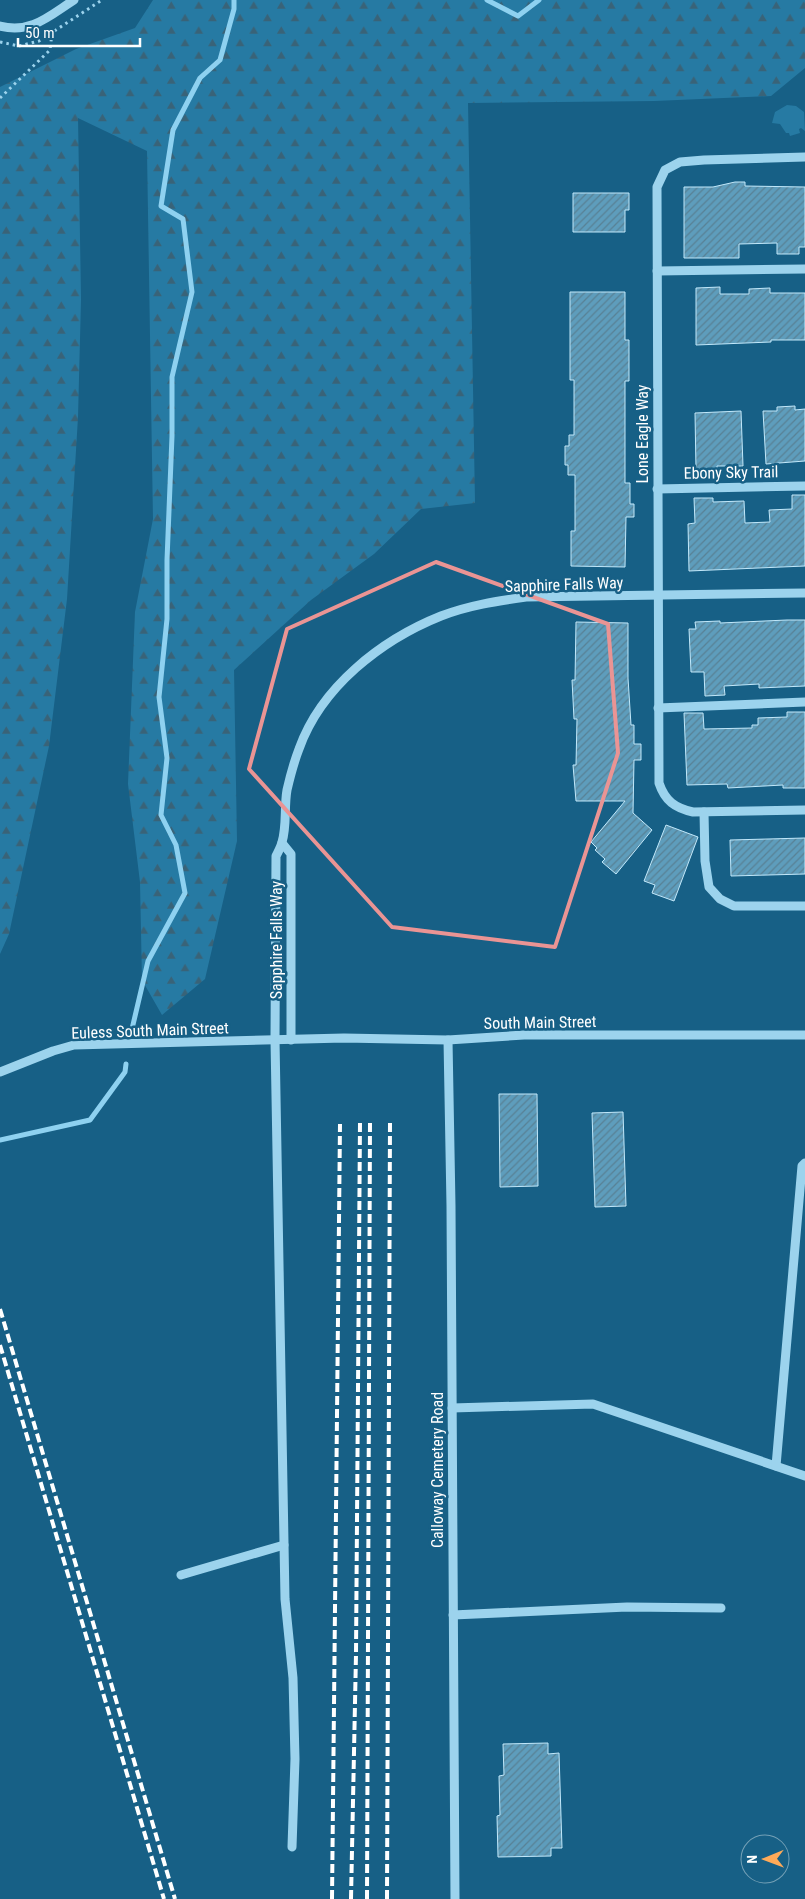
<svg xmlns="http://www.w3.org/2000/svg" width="805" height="1899" viewBox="0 0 805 1899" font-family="'Roboto Condensed',sans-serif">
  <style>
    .forest { fill: url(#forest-firs) }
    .park { fill: #267aa3 }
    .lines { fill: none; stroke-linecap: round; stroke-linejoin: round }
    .stream { stroke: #8ed1f0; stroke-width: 5 }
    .building { fill: url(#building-hatch); stroke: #c2e8fa }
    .path { stroke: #9cd3ed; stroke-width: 3; stroke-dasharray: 2.5 4; stroke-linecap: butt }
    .minor { stroke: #9cd3ed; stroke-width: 9 }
    .rail { stroke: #fff; stroke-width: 4; stroke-dasharray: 9 4; stroke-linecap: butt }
    .marked { fill: none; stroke: #ea9494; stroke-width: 4; stroke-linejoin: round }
    .labels { text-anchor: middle; stroke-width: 5; stroke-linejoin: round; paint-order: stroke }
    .street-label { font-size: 16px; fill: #fff; stroke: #176086 }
  </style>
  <defs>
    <pattern id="forest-firs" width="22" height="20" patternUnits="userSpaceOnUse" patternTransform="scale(1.25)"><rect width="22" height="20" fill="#267aa3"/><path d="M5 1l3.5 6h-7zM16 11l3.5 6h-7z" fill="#396378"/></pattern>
    <pattern id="building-hatch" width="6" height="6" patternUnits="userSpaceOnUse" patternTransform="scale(1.25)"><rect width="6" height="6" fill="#5e9dbc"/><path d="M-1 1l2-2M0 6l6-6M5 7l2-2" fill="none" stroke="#588195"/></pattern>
  </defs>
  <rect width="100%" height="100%" fill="#176086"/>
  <path class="forest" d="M153 0H805V68L771 96 654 101 468 103 475 503 421 509 374 554 311 600 234 670 237 841 205 979 162 1015 142 980 140 882 128 784 135 612 153 519 147 151 78 118 81 299 78 417 67 599 49 746 9 934 0 954V87L76 49 135 28Z"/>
  <path class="park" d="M787 105 796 106 804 112 805 131 801 128 799 129 800 133 790 136 789 133H786L780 124 772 123 775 112Z"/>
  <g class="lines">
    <g class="stream">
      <path d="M487 0 518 16 539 0"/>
      <path d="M132 1029 148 961 185 893 176 845 161 815 167 758 159 697 167 619V560L172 436V377L192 292 183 219 161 206 173 130 200 78 220 60 234 9V0"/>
      <path d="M0 1140 90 1120 125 1072 126 1064"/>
    </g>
  </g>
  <g class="building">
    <path d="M735 182H745V186L805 187V247H799V254H777V243L739 244V258H684V187H713Z"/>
    <path d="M573 193H629V210H625V232H573Z"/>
    <path d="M720 287V294H749V289L770 288V293H805V340H771V342L696 345V288Z"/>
    <path d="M570 292H625V340H629V381H625V483H630V504H634V517H626L625 567 571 566V531H575V475H568V465H565V446H569V435H574V380H570Z"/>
    <path d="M795 406V410L805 409V461L766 464 763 411H777V407Z"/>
    <path d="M741 411 743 466H717V469L696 470 695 413Z"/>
    <path d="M792 495H805V566L689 571 688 524 695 523 694 498H713V502L744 501 745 523 770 522 769 510 792 509Z"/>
    <path d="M787 620H805V686L759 688V684L724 686 725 695 705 696 704 672H691L689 629H696L695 622 720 621V623Z"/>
    <path d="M576 622 628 623V678L631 725H634V744H641V760H634L633 813 652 830 616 874 602 862 605 859 595 850 597 848 591 842 625 801H576L573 765H576L577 719H574L572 680H575Z"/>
    <path d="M787 712H805V788H783V785L728 788 727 784 687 785 684 713H703L704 729 752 728V725H758V718L787 717Z"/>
    <path d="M666 825 698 837 674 901 652 893 655 885 644 881Z"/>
    <path d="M805 838V874L731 876 730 840Z"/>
    <path d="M499 1094H537L538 1186 500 1187Z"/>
    <path d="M623 1112 626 1206 595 1207 592 1113Z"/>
    <path d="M548 1743V1754L559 1753 562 1848H551V1856L498 1857 497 1816 500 1815 499 1776 504 1775 503 1744Z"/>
  </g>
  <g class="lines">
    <g class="path">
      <path d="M0 42 19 46 39 41 102 0"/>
      <path d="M0 98 50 50 52 33"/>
    </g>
    <g class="minor">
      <path d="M0 26C31 34 49 16 74 0"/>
      <path d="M805 157 704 160 680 162 665 170 657 187 659 783C665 801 675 808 693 812L805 810"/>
      <path d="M657 271 805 269"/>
      <path d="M657 489 805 486"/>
      <path d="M658 708 805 702"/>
      <path d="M704 812 705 861 709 887 720 899 734 906H805"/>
      <path d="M282 843 291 854V1040"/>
      <path d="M448 1040 451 1206 455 1899"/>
      <path d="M0 1072 53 1051 74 1045 344 1038 448 1040 524 1035H805"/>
      <path d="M452 1408 593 1404 805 1476"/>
      <path d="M776 1466 802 1166 805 1163"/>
      <path d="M181 1575 284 1545"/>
      <path d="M453 1615 627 1607 721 1608"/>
      <path d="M292 1847 295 1759 293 1678 285 1599 275 1040 276 856C278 852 281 847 282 842 287 826 284 807 287 790 290 777 294 762 299 749 321 687 381 640 441 616 469 605 498 601 526 597L805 593"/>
    </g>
    <g class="rail">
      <path d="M0 1309 175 1899"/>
      <path d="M0 1345 164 1899"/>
      <path d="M332 1899 340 1124"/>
      <path d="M351 1899 356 1654 360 1123"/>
      <path d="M367 1899 370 1121"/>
      <path d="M387 1899 390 1122"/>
    </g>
  </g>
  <path class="marked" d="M436 562 608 624 618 753 555 947 392 927 249 769 287 629Z"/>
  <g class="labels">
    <g class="street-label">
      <text transform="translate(642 434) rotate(-90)" y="6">Lone Eagle Way</text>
      <text transform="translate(731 472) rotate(-1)" y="6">Ebony Sky Trail</text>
      <text transform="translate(564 584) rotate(-2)" y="6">Sapphire Falls Way</text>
      <text transform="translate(276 940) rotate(-90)" y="6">Sapphire Falls Way</text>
      <text transform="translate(540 1022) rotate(-1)" y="6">South Main Street</text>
      <text transform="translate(150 1030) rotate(-2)" y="6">Euless South Main Street</text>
      <text transform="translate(437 1470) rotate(-90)" y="6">Calloway Cemetery Road</text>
    </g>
  </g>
  <g transform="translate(765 1859) rotate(269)"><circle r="24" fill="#176086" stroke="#74a0b6"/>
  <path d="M0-4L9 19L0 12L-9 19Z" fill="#ffaa58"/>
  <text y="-8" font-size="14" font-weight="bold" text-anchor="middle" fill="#ffffff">N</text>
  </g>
  <path d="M18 38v8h122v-8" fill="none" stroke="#ffffff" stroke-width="2.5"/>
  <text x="25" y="38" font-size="15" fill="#ffffff" stroke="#176086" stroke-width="4" paint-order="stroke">50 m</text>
</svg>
